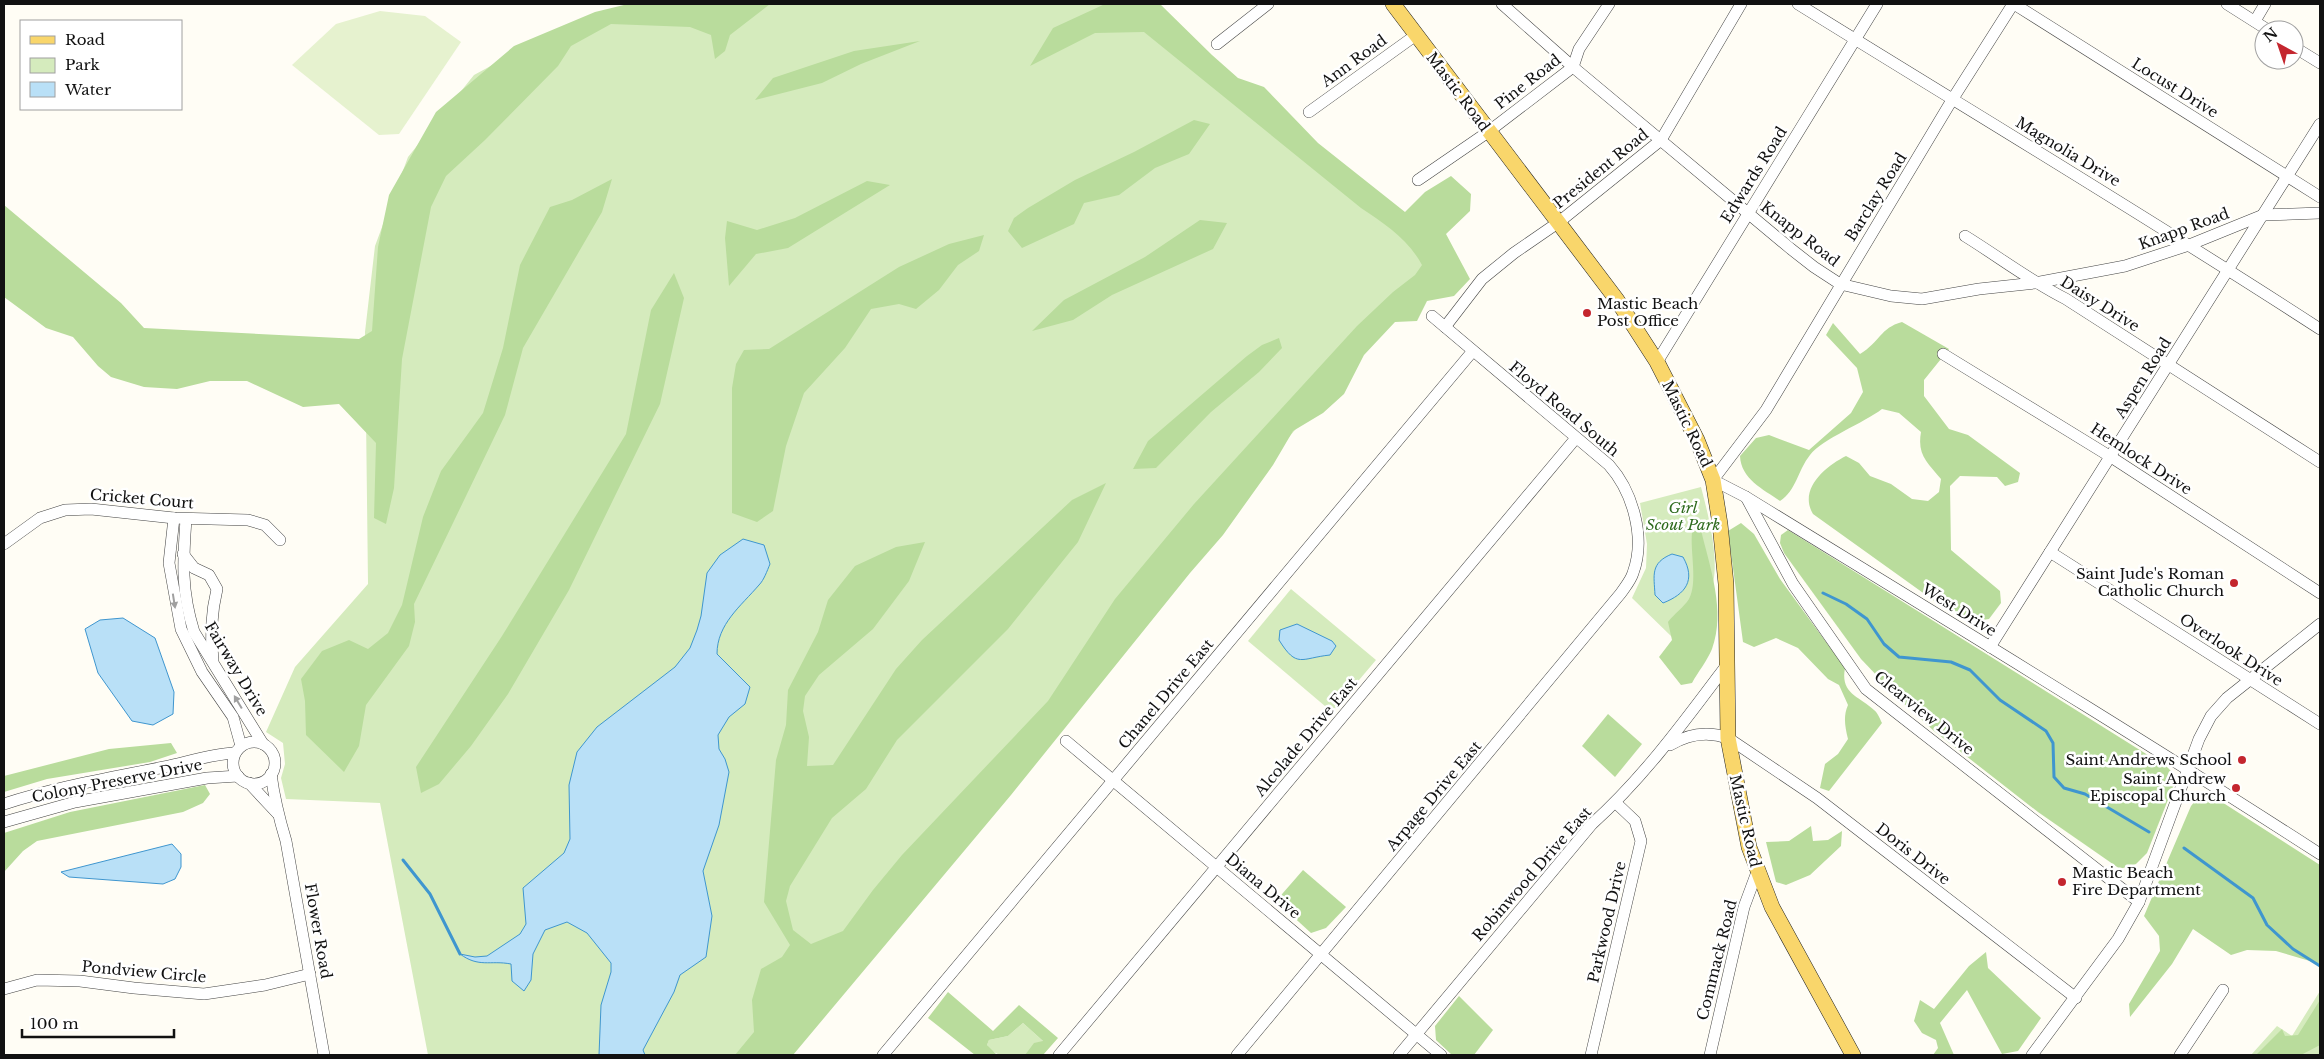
<svg xmlns="http://www.w3.org/2000/svg" width="2324" height="1059" viewBox="0 0 2324 1059" font-family="'Libre Baskerville',serif">
  <style>
    .green { fill: #d5ebbd }
    .forest { fill: #b9dc9c }
    .pitch { fill: #e6f2cf }
    .water { fill: #b9e0f7; stroke: #3f96cf }
    .lines { fill: none; stroke-linecap: round; stroke-linejoin: round }
    .stream { stroke: #3f96cf; stroke-width: 3 }
    .minor-casing { stroke: #444; stroke-width: 12 }
    .major-casing { stroke: #222; stroke-width: 16 }
    .minor { stroke: #fff; stroke-width: 11 }
    .major { stroke: #f9d66b; stroke-width: 15 }
    .oneway { fill: #a0a0a0 }
    .poi-dot { fill: #c4262e; stroke: #fff; stroke-width: 2 }
    .labels { text-anchor: middle; stroke-width: 5; stroke-linejoin: round; paint-order: stroke }
    .street-label { font-size: 15px; fill: #111; stroke: #fff }
    .poi-label { font-size: 15px; fill: #111; stroke: #fff; text-anchor: end }
    .park-label { font-size: 15px; font-style: italic; fill: #2f6b1f; stroke: #fff }
  </style>
  <rect width="100%" height="100%" fill="#fffdf5"/>
  <g class="green">
    <path d="M650 4H1145L1439 258 771 1055H428L380 803 286 799 281 778 285 764 283 743 266 732 295 667 368 584 365 332 375 246 408 157 474 75 566 25Z"/>
    <path d="M1701 487C1708 514 1723 569 1709 594 1701 607 1682 622 1671 633L1672 637 1632 598 1646 568 1647 544 1640 503Z"/>
    <path d="M1291 589 1376 660 1332 712 1248 641Z"/>
    <path d="M2320 991V1055H2251L2277 1026 2292 1036Z"/>
    <path d="M1023 1023 1044 1042C1038 1046 1030 1054 1024 1055 1012 1058 993 1057 987 1045L989 1040 1008 1036Z"/>
  </g>
  <g class="forest">
    <path d="M628 4H770L730 35 725 51 715 59 711 35 690 27 611 24 571 46 558 66 485 140 446 176 431 207 402 359 394 488 386 524 374 518 376 443 339 404 303 407 247 381H210L177 389 144 387 111 377 98 366 73 337 46 328 4 297V205L121 303 144 328 359 339 372 331 378 247 389 195 436 112 514 46 595 12Z"/>
    <path d="M1105 4H1160L1212 55 1238 78 1264 87 1318 143 1405 212 1425 192 1451 176 1471 194 1470 211 1446 234 1470 279 1454 296 1427 301 1417 321 1395 322 1364 355 1344 394 1323 413 1293 431 1273 465 1223 535 1190 573 1011 795 793 1055H735L754 1032 752 1000 761 969 782 957 790 945 764 902 776 760 786 725 788 690 818 632 828 600 855 566 896 547 925 542 909 581 873 629 819 675 805 696 803 711 809 737 807 766 833 765 896 669 922 640 1072 500 1106 483 1078 542 1008 629 897 740 866 789 832 818 790 886 786 901 793 930 811 944 843 931 873 890 902 855 1048 701 1115 599 1194 504 1357 326 1393 292 1415 275 1422 265C1408 239 1385 224 1361 208L1144 32 1095 33 1030 66 1053 28Z"/>
    <path d="M920 41 861 64 822 83 755 100 773 78 854 51Z"/>
    <path d="M1194 120 1210 124 1189 154 1155 168 1119 195 1084 203 1074 224 1022 248 1008 231 1014 218 1028 208 1075 180 1134 152Z"/>
    <path d="M612 179 602 212 523 348 505 415 414 604 415 622 409 646 366 705 359 746 344 772 306 735 305 701 301 679 322 651 349 640 368 649 388 633 402 605 423 517 441 471 483 413 503 348 520 265 550 207 572 200Z"/>
    <path d="M867 181 890 185 788 248 756 254 729 286 725 238 727 221 757 230 795 218Z"/>
    <path d="M1200 220 1227 223 1213 249 1112 295 1073 320 1032 331 1064 300 1145 257Z"/>
    <path d="M984 235 979 251 958 265 939 290 916 309 899 304 871 309 845 348 804 393 786 446 773 511 757 522 732 513V388L736 364 744 350 769 349 899 267 949 244Z"/>
    <path d="M674 273 684 298 660 404 569 590 508 694 471 746 439 784 421 793 416 767 502 636 626 434 651 310Z"/>
    <path d="M1902 322 1949 349 1924 380V396L1949 429 1968 435 2020 473 2018 482 2005 486 1997 477 1960 476 1950 486 1951 550 2000 591 2001 603 1989 619 1975 621 1933 600 1813 514C1798 489 1826 466 1846 456L1859 463 1870 476 1891 484 1912 499 1928 501 1939 492 1941 479C1927 462 1917 455 1921 432L1899 413 1882 409C1864 423 1822 439 1810 455 1798 470 1796 491 1780 501 1763 489 1741 479 1740 456L1756 438 1769 435 1809 450 1851 413 1863 392 1857 368 1826 335 1833 323 1860 354C1880 342 1880 328 1902 322Z"/>
    <path d="M1279 338 1282 348 1259 372 1211 412 1156 468 1133 469 1148 441 1247 356 1262 345Z"/>
    <path d="M1741 523 1754 534 1780 579 1845 668C1840 694 1859 696 1874 710 1878 713 1880 719 1882 723L1829 791 1820 788 1825 764 1838 754 1848 739C1845 727 1843 716 1848 705L1839 685 1828 679 1798 648 1776 638 1754 647 1743 642 1728 531Z"/>
    <path d="M1701 530C1710 568 1726 611 1712 649 1707 661 1698 672 1692 683L1681 685 1659 657 1672 640 1668 622C1674 614 1684 607 1689 599 1698 583 1690 552 1692 532Z"/>
    <path d="M1788 530 2167 767 2173 773 2175 782 2147 853 2136 864 2120 869 2038 812 1934 731 1900 700 1861 659 1784 553 1780 543 1781 535Z"/>
    <path d="M1608 714 1642 744 1615 777 1582 746Z"/>
    <path d="M171 743 177 753 150 762 47 779 4 792V776L109 749Z"/>
    <path d="M205 785 210 794 203 803 183 812 37 841 23 851 4 872V833L70 812Z"/>
    <path d="M2200 795 2214 797 2320 865V964L2276 951 2247 950 2231 955 2193 929 2172 964 2130 1017 2129 1004 2160 951 2159 936 2144 916 2191 806Z"/>
    <path d="M1811 826 1813 841 1828 840 1842 831 1841 846 1810 875 1786 885 1776 882 1766 842 1789 841Z"/>
    <path d="M1303 870 1346 907 1326 928 1311 933 1276 901Z"/>
    <path d="M1986 952 1988 968 2041 1018 2018 1051 2002 1054 1967 990 1940 1023 1954 1055H1933L1938 1048 1936 1040 1922 1033 1914 1021 1920 1000 1934 1009 1969 966Z"/>
    <path d="M948 992 993 1031 1019 1005 1058 1038 1043 1055H1025L1034 1043 1043 1041 1023 1023 1008 1036 989 1040 987 1045 997 1055H975L928 1018Z"/>
    <path d="M1459 996 1493 1030 1474 1055H1452L1436 1040 1435 1026Z"/>
    <path d="M2320 1000V1045L2301 1055H2256L2282 1029 2285 1036 2298 1035Z"/>
  </g>
  <path class="pitch" d="M380 11 425 16 461 42 399 134 379 135 292 65 336 24Z"/>
  <g class="water">
    <path d="M743 539 764 545 770 564C767 571 764 580 759 585 741 606 717 624 717 654L750 687 745 704 729 717 718 735 719 749 725 759 729 772 719 825 703 871 712 916 706 957 680 975 674 992 643 1050 645 1055H599L601 1005 611 972V963L587 933 567 922 545 930 533 954 531 980 524 991 512 981 511 964C490 960 479 968 460 954L475 957 487 956 520 934 526 924 523 888 564 853 570 839 569 785 577 752 597 727 675 667 690 648 697 630 701 616 707 573 720 555Z"/>
    <path d="M1672 554 1683 557C1696 580 1686 594 1663 603L1655 595C1654 575 1650 563 1672 554Z"/>
    <path d="M123 618 155 638 174 692 173 714 153 725 132 721 98 673 85 629 100 620Z"/>
    <path d="M1297 624 1332 641 1336 646 1330 655C1301 658 1297 669 1279 640L1280 630Z"/>
    <path d="M172 844 181 854V867L175 879 163 884 69 877 61 872Z"/>
  </g>
  <g class="lines">
    <g class="stream">
      <path d="M1823 593 1846 604 1867 619 1884 644 1899 657 1951 662 1970 670 2000 700 2046 731 2053 743 2054 777 2064 788 2085 794 2149 832"/>
      <path d="M2184 848 2253 898 2267 925 2293 949 2320 966"/>
      <path d="M403 860 430 894 460 954"/>
    </g>
    <defs>
      <g id="minor">
        <path d="M1502 4 1573 67 1791 249 1814 267 1840 284 1891 296 1922 299 1979 289 2035 283 2125 266 2189 245 2263 215 2320 213"/>
        <path d="M1798 4C1972 112 2148 217 2320 329"/>
        <path d="M2013 4 1952 100 1766 410 1713 480 1746 497C1938 615 2131 732 2320 854"/>
        <path d="M2014 4 2320 197"/>
        <path d="M2227 4 2268 30"/>
        <path d="M2255 21 2265 4"/>
        <path d="M1217 44 1268 4"/>
        <path d="M2294 47 2320 63"/>
        <path d="M1309 112 1416 35"/>
        <path d="M1418 180 1488 132 1573 67 1579 49 1609 4"/>
        <path d="M1965 236C1999 257 2030 281 2066 299L2320 462"/>
        <path d="M1445 327 1482 279 1514 253 1559 222 1661 140 1741 4"/>
        <path d="M1943 354 2111 457 2320 593"/>
        <path d="M1657 362 1877 4"/>
        <path d="M1746 497 1793 584 1866 689 2139 902"/>
        <path d="M174 518 169 563 181 629 202 672 233 717 241 746"/>
        <path d="M186 519C183 561 181 590 194 632L263 744"/>
        <path d="M4 544 40 518 65 510 91 509 174 518 248 520 265 525 280 540"/>
        <path d="M2050 552 2320 724"/>
        <path d="M183 554 194 568 209 575 217 589C211 614 210 635 213 660"/>
        <path d="M1990 647 2320 124"/>
        <path d="M1066 741 1441 1055"/>
        <circle cx="254" cy="763" r="21"/>
        <path d="M1670 745C1688 734 1708 731 1728 738L1817 798 2076 998"/>
        <path d="M271 774C274 797 279 818 286 841L324 1055"/>
        <path d="M249 783 277 813"/>
        <path d="M4 804C56 787 110 778 164 767 188 762 211 754 235 753"/>
        <path d="M4 822 75 802 207 778 238 776"/>
        <path d="M4 989 37 980 80 981 134 988 204 994 265 985 310 974"/>
        <path d="M883 1055 1472 352"/>
        <path d="M1059 1055 1576 438"/>
        <path d="M1237 1055 1621 593C1625 587 1631 580 1633 573 1646 538 1633 492 1609 465L1432 316"/>
        <path d="M1399 1055 1592 824C1644 777 1684 722 1726 666"/>
        <path d="M1591 1055 1641 841 1635 821 1616 803"/>
        <path d="M1710 1055 1744 907 1757 872"/>
        <path d="M2032 1055 2118 939 2139 902 2199 739 2211 716 2227 698 2320 624"/>
        <path d="M2180 1055 2223 990"/>
      </g>
      <path id="major" d="M1393 4 1617 300 1657 362 1697 440 1713 480 1720 524 1726 584 1728 738 1749 847 1772 907 1853 1055"/>
    </defs>
    <use href="#minor" class="minor-casing"/>
    <use href="#major" class="major-casing"/>
    <use href="#minor" class="minor"/>
    <use href="#major" class="major"/>
  </g>
  <defs><path id="oneway-solid" d="M-6-.8H1V-3.2L6.5 0L1 3.2V.8H-6Z" transform="scale(1.25)"/></defs>
  <g class="oneway">
    <use href="#oneway-solid" transform="translate(174 601) rotate(81)"/>
    <use href="#oneway-solid" transform="translate(238 702) rotate(-121)"/>
  </g>
  <g class="poi-dot">
    <circle cx="1587" cy="313" r="5"/>
    <circle cx="2234" cy="583" r="5"/>
    <circle cx="2242" cy="760" r="5"/>
    <circle cx="2236" cy="788" r="5"/>
    <circle cx="2062" cy="882" r="5"/>
  </g>
  <g class="labels">
    <g class="street-label">
      <text transform="translate(1354 61) rotate(-36)" y="5">Ann Road</text>
      <text transform="translate(1528 82) rotate(-38)" y="5">Pine Road</text>
      <text transform="translate(2175 88) rotate(32)" y="5">Locust Drive</text>
      <text transform="translate(1458 92) rotate(53)" y="5">Mastic Road</text>
      <text transform="translate(2068 152) rotate(31)" y="5">Magnolia Drive</text>
      <text transform="translate(1601 169) rotate(-39)" y="5">President Road</text>
      <text transform="translate(1754 175) rotate(-58)" y="5">Edwards Road</text>
      <text transform="translate(1876 197) rotate(-58)" y="5">Barclay Road</text>
      <text transform="translate(2184 229) rotate(-20)" y="5">Knapp Road</text>
      <text transform="translate(1800 234) rotate(38)" y="5">Knapp Road</text>
      <text transform="translate(2100 304) rotate(32)" y="5">Daisy Drive</text>
      <text transform="translate(2143 378) rotate(-58)" y="5">Aspen Road</text>
      <text transform="translate(1564 409) rotate(40)" y="5">Floyd Road South</text>
      <text transform="translate(1687 424) rotate(64)" y="5">Mastic Road</text>
      <text transform="translate(2141 459) rotate(33)" y="5">Hemlock Drive</text>
      <text transform="translate(142 499) rotate(5)" y="5">Cricket Court</text>
      <text transform="translate(1959 610) rotate(32)" y="5">West Drive</text>
      <text transform="translate(2231 650) rotate(33)" y="5">Overlook Drive</text>
      <text transform="translate(236 669) rotate(59)" y="5">Fairway Drive</text>
      <text transform="translate(1166 694) rotate(-50)" y="5">Chanel Drive East</text>
      <text transform="translate(1924 713) rotate(39)" y="5">Clearview Drive</text>
      <text transform="translate(1306 737) rotate(-50)" y="5">Alcolade Drive East</text>
      <text transform="translate(117 781) rotate(-11)" y="5">Colony Preserve Drive</text>
      <text transform="translate(1434 796) rotate(-50)" y="5">Arpage Drive East</text>
      <text transform="translate(1745 821) rotate(77)" y="5">Mastic Road</text>
      <text transform="translate(1913 854) rotate(38)" y="5">Doris Drive</text>
      <text transform="translate(1532 874) rotate(-49)" y="5">Robinwood Drive East</text>
      <text transform="translate(1263 886) rotate(40)" y="5">Diana Drive</text>
      <text transform="translate(1607 922) rotate(-77)" y="5">Parkwood Drive</text>
      <text transform="translate(318 931) rotate(80)" y="5">Flower Road</text>
      <text transform="translate(1717 960) rotate(-76)" y="5">Commack Road</text>
      <text transform="translate(144 972) rotate(5)" y="5">Pondview Circle</text>
    </g>
    <g class="poi-label">
      <text x="1597" y="309" text-anchor="start">Mastic Beach<tspan x="1597" dy="17">Post Office</tspan></text>
      <text x="2224" y="579">Saint Jude's Roman<tspan x="2224" dy="17">Catholic Church</tspan></text>
      <text x="2232" y="765">Saint Andrews School</text>
      <text x="2226" y="784">Saint Andrew<tspan x="2226" dy="17">Episcopal Church</tspan></text>
      <text x="2072" y="878" text-anchor="start">Mastic Beach<tspan x="2072" dy="17">Fire Department</tspan></text>
    </g>
    <g class="park-label">
      <text x="1683" y="513">Girl<tspan x="1683" dy="17">Scout Park</tspan></text>
    </g>
  </g>
  <rect width="2324" height="1059" fill="none" stroke="#111111" stroke-width="10"/>
  <rect x="20" y="20" width="162" height="90" fill="#ffffff" stroke="#a0a0a0"/>
  <rect x="30" y="36" width="25" height="8" fill="#f9d66b" stroke="#a0a0a0"/>
  <text x="65" y="45" font-size="15" fill="#111111">Road</text>
  <rect x="30" y="58" width="25" height="15" fill="#d5ebbd" stroke="#a0a0a0"/>
  <text x="65" y="70" font-size="15" fill="#111111">Park</text>
  <rect x="30" y="82" width="25" height="15" fill="#b9e0f7" stroke="#a0a0a0"/>
  <text x="65" y="95" font-size="15" fill="#111111">Water</text>
  <g transform="translate(2279 45) rotate(320)"><circle r="24" fill="#ffffff" stroke="#a0a0a0"/>
  <path d="M0-4L9 19L0 12L-9 19Z" fill="#c4262e"/>
  <text y="-8" font-size="14" font-weight="bold" text-anchor="middle" fill="#111111">N</text>
  </g>
  <path d="M22 1029v8h152v-8" fill="none" stroke="#111111" stroke-width="2.5"/>
  <text x="30" y="1029" font-size="15" fill="#111111" stroke="#ffffff" stroke-width="4" paint-order="stroke">100 m</text>
</svg>
